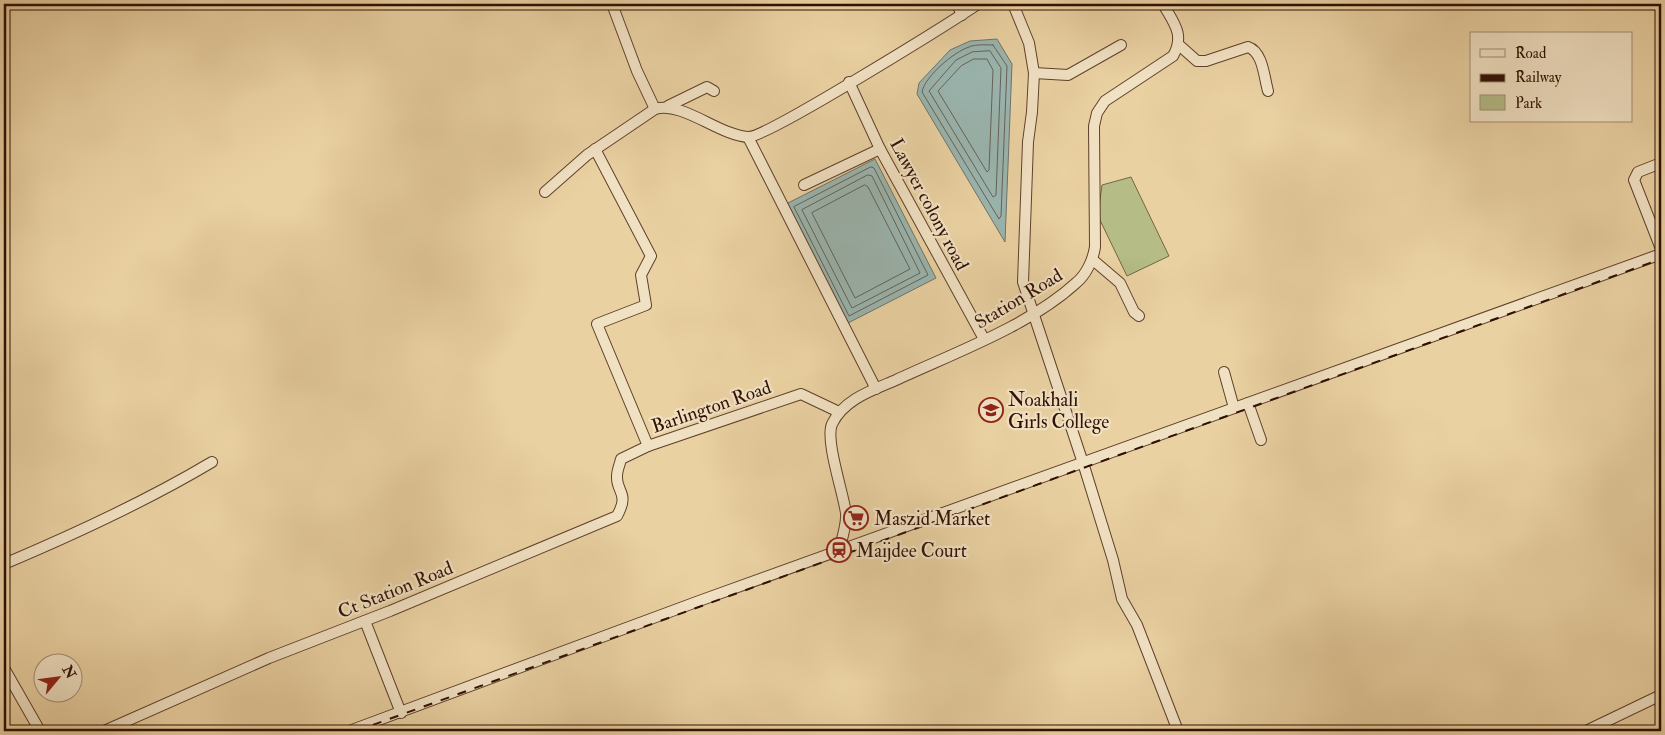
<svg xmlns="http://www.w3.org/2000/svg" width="1665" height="735" viewBox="0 0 1665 735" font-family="'IM FELL Double Pica',serif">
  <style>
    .green { fill: #b5bc86; stroke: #726644 }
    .water { fill: #9ab5af; stroke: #6f736a }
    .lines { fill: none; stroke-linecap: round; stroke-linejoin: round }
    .shore { stroke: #646259; stroke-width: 1 }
    .minor-casing { stroke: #5e402b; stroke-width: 12 }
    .minor { stroke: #f1e1c3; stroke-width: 10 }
    .rail { stroke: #2f1003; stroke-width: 2; stroke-dasharray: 9 9; stroke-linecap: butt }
    .labels { text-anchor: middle; stroke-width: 4.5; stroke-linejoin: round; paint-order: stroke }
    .street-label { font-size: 19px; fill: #2f1003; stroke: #f1e1c3 }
    .poi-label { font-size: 19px; fill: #2f1003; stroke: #f1e1c3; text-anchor: start }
  </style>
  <rect width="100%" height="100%" fill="#ead1a2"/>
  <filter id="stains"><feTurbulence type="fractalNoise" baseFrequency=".004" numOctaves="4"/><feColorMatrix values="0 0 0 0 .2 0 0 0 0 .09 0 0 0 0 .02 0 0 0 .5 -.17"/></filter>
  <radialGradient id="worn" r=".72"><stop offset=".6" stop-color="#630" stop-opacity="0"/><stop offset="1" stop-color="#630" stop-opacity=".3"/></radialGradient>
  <path class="green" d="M1131 177 1169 256 1127 276 1098 216 1102 185Z"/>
  <g class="water">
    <path d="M997 39 1012 64 1005 242 917 94 919 83 950 50 970 41Z"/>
    <path d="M875 159 936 278 846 324 786 204Z"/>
  </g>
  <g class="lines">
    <g class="shore">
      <path d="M993 45 1007 66 1001 216 999 219 922 92C925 76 954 52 969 47 976 44 985 45 993 45Z"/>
      <path d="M990 51 1001 68 996 195 993 197 929 91 956 60 972 52Z"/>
      <path d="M974 59H987L993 70 989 170 987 172 938 91 961 66Z"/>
      <path d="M871 167 874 168 928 275 849 316 794 207Z"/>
      <path d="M868 175 872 176 920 273 852 308 802 210Z"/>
      <path d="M865 185 868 187 910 269 855 298 812 213Z"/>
    </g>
    <defs>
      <g id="minor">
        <path d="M612 4 637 71 655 109"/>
        <path d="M957 4 962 15"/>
        <path d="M1013 4 1029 43 1034 73 1032 112 1028 142 1023 282 1084 466 1113 560 1122 599 1137 625 1178 731"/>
        <path d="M1659 4 1661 11"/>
        <path d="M1179 45 1197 61H1206L1248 47C1263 52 1264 77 1268 91"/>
        <path d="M1034 73 1068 75 1121 45"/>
        <path d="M849 82 880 149 984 339"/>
        <path d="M668 106 707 87 714 91"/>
        <path d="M748 137 876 389"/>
        <path d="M595 149 651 256 641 275 646 305 597 324 648 446 801 394 839 412"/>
        <path d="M1661 163 1638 172 1634 180 1661 249"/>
        <path d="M804 185 880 149"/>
        <path d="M545 192 587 155 655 109C683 101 718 135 748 137 766 138 951 22 978 4"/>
        <path d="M1093 260 1120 283 1134 312 1139 316"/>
        <path d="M1224 372 1234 408"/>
        <path d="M1248 403 1261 440"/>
        <path d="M839 550C842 539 847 524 846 513 843 492 825 440 832 424 844 399 873 390 896 380 954 353 1029 326 1076 283 1086 275 1093 260 1095 247L1094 126 1097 113 1105 101 1173 56C1185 35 1174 23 1163 4"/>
        <path d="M4 564C75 534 145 502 212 462"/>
        <path d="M365 621 401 713"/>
        <path d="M4 668 40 731"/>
        <path d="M104 731 269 658 390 611 617 516C630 492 616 493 617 476 617 470 620 464 621 459L648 446"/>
        <path d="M349 731 699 601 1661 254"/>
        <path d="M1586 731 1661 695"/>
      </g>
    </defs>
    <use href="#minor" class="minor-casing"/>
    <use href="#minor" class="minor"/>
    <path class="rail" d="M356 731 1661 259"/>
  </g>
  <defs>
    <symbol id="university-ring" viewBox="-11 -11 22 22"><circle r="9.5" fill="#f1e1c3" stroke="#8f2418" stroke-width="1.5"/><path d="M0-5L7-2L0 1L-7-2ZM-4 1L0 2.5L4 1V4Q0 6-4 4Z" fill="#8f2418"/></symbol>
    <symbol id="supermarket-ring" viewBox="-11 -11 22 22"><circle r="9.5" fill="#f1e1c3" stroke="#8f2418" stroke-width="1.5"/><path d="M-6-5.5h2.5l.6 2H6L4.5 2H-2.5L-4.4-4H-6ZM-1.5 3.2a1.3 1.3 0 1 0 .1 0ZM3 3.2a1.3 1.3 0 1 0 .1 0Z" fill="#8f2418"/></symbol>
    <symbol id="station-ring" viewBox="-11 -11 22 22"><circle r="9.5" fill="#f1e1c3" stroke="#8f2418" stroke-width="1.5"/><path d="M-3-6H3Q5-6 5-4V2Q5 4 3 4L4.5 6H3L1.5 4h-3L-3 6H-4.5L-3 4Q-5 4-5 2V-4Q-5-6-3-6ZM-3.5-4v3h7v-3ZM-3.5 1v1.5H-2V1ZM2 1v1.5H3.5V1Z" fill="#8f2418"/></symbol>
  </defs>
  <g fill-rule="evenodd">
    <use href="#university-ring" x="977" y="396" width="28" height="28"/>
    <use href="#supermarket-ring" x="842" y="504" width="28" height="28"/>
    <use href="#station-ring" x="825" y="536" width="28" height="28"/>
  </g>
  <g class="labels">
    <g class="street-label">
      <text transform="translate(930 204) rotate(62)" y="7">Lawyer colony road</text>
      <text transform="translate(1018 298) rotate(-31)" y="7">Station Road</text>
      <text transform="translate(711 406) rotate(-19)" y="7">Barlington Road</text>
      <text transform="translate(395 589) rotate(-22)" y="7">Ct Station Road</text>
    </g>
    <g class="poi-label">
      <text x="1008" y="406">Noakhali<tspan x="1008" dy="22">Girls College</tspan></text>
      <text x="874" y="525">Maszid Market</text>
      <text x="856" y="557">Maijdee Court</text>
    </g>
  </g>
  <rect width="1665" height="735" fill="none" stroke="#ead1a2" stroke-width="20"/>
  <rect x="5" y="5" width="1655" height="725" fill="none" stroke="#2f1003" stroke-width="2.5"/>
  <rect x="10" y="10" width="1645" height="715" fill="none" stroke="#2f1003"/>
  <rect x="1470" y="32" width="162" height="90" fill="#f1e1c3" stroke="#a38d76"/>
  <rect x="1480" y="49" width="25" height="8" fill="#f1e1c3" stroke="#a38d76"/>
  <text x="1515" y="58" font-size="15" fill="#2f1003">Road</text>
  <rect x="1480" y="74" width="25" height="8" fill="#2f1003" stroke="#a38d76"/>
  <text x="1515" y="82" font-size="15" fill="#2f1003">Railway</text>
  <rect x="1480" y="95" width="25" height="15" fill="#b5bc86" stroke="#a38d76"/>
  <text x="1515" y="108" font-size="15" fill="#2f1003">Park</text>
  <g transform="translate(58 678) rotate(61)"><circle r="24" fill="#f1e1c3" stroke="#a38d76"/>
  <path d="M0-4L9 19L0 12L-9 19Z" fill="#8f2418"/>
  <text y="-8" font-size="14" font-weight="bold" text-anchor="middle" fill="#2f1003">N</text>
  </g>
  <rect width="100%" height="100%" filter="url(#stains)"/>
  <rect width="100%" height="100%" fill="url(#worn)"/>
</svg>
